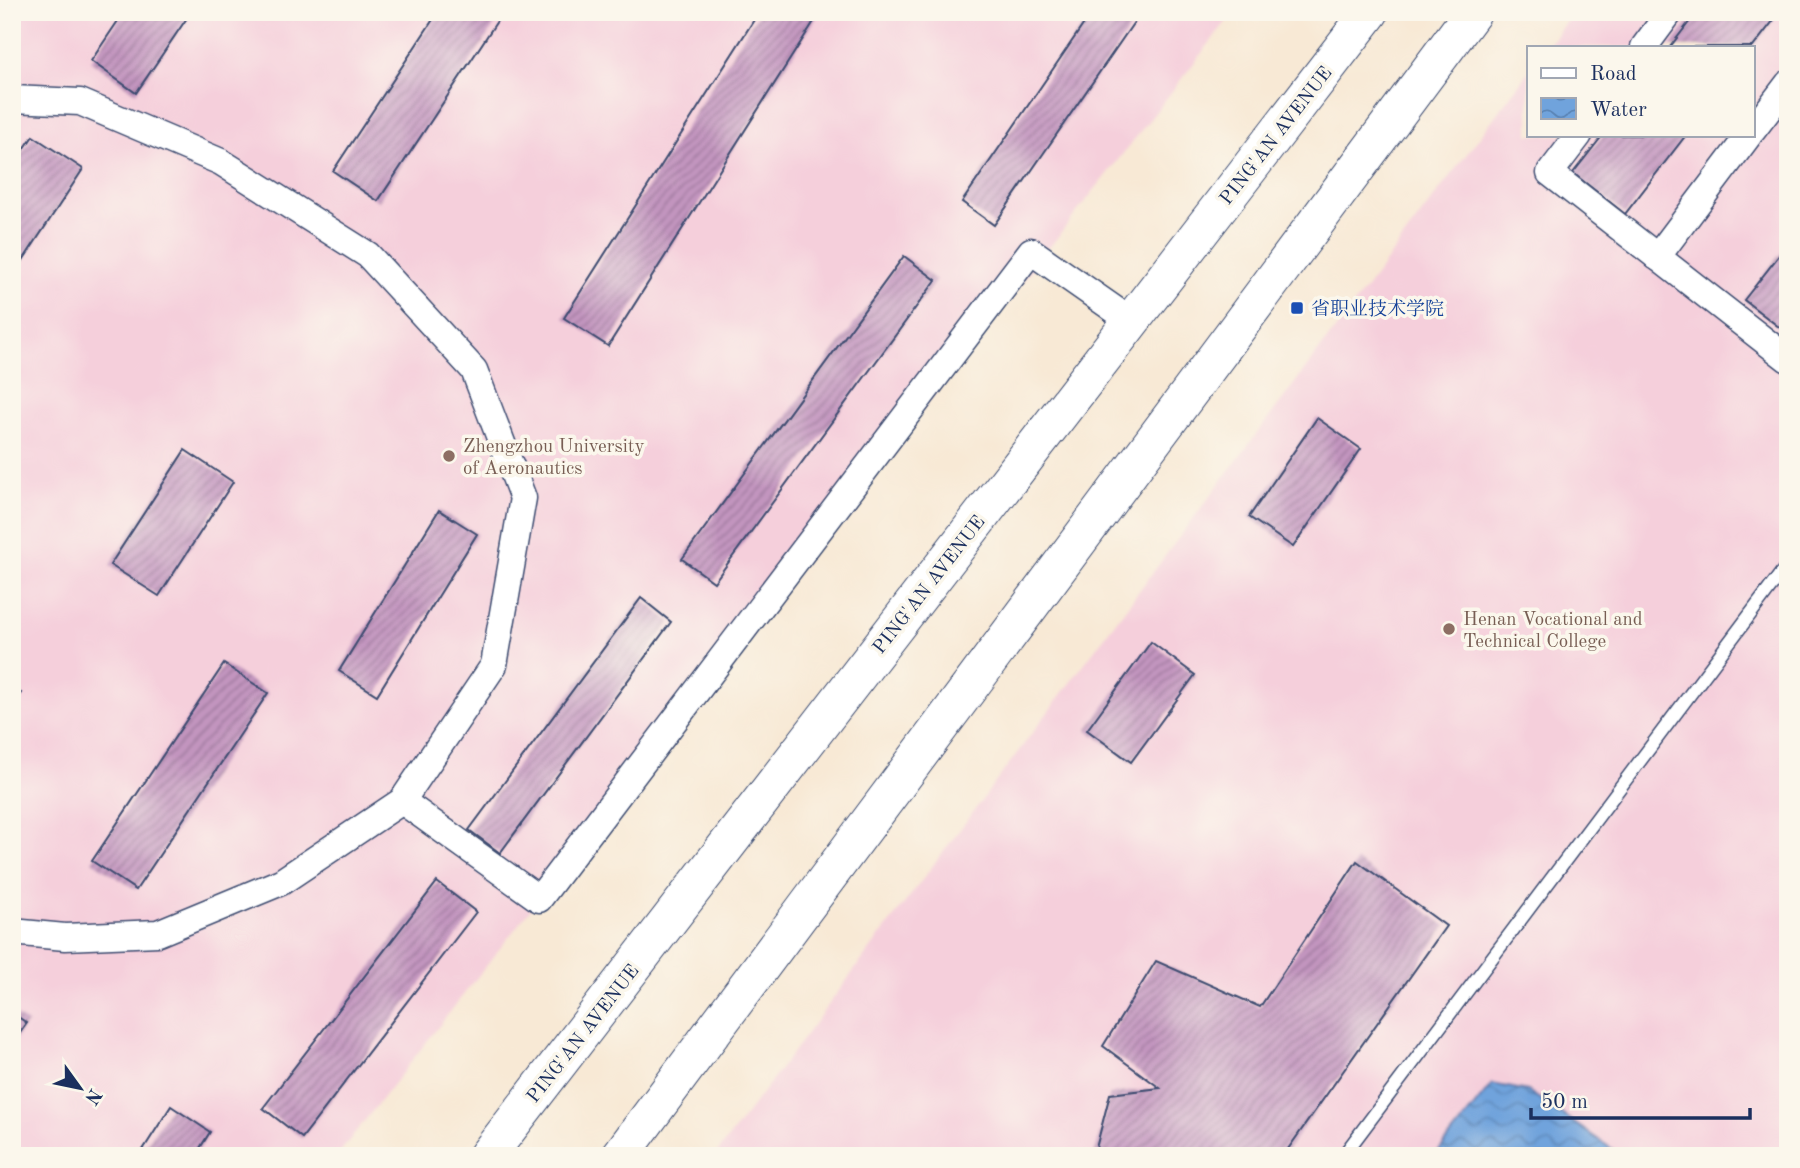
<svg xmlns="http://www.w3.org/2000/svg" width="1800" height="1168" viewBox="0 0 1800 1168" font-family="'Old Standard TT','Noto Serif SC',serif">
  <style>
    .built { fill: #f5cfdb }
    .water { fill: url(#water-waves); stroke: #46699d; stroke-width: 2 }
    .building { fill: url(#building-hatch) }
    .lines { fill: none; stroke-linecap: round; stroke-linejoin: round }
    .lane-casing { stroke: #3c4b70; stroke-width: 15 }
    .street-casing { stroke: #3c4b70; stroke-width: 29 }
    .secondary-casing { stroke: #3c4b70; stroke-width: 39 }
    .lane { stroke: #fff; stroke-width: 12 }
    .street { stroke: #fff; stroke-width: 26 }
    .secondary { stroke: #fff; stroke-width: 37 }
    .transit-dot { fill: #1a4fb4; stroke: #fbf7ec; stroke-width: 2.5 }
    .education-dot { fill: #8d6e63; stroke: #fbf7ec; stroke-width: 2.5 }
    .labels { text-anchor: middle; stroke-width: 7; stroke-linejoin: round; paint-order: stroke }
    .street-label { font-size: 19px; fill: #1b2f5e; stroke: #fbf7ec }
    .transit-label { font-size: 19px; fill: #164399; stroke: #fbf7ec; text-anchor: start }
    .education-label { font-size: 19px; fill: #785e54; stroke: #fbf7ec; text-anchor: start }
  </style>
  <defs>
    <pattern id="water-waves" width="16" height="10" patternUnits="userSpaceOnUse" patternTransform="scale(1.75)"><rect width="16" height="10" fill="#70a3dc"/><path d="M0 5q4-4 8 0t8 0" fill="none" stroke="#5b85b6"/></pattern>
    <pattern id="building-hatch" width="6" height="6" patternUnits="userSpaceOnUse" patternTransform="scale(1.75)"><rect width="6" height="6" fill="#c395bf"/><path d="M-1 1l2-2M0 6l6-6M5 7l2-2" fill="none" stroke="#9e7a9e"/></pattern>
  </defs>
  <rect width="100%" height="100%" fill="#fbf7ec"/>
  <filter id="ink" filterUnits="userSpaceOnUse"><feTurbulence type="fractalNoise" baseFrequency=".0143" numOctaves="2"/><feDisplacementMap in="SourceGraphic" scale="14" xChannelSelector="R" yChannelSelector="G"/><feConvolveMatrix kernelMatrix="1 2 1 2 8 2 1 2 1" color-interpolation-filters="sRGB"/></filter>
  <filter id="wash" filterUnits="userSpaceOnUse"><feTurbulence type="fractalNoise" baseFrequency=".00686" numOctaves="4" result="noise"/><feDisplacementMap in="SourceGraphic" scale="28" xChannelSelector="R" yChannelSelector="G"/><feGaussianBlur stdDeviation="1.57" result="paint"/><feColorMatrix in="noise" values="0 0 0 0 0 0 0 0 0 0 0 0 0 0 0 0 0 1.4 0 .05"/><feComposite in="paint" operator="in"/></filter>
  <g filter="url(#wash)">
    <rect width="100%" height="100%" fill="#f8e9d5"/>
    <g class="built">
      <path d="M12 12H1234L337 1156H12Z"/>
      <path d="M1573 12H1788V1156H715L1529 71V135H1753V47H1547Z"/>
    </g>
    <path class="water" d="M1492 1084 1528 1091 1622 1156H1435Z"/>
    <g id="blocks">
      <g class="building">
        <path d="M124 12H191L136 93 91 61Z"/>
        <path d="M438 12H503L378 201 333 171Z"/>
        <path d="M759 12H820L608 346 564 318Z"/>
        <path d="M1092 12H1141L994 225 962 202Z"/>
        <path d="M1697 12H1780L1753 47H1670Z"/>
        <path d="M1603 135H1686L1625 214 1573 173Z"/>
        <path d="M33 136 83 169 12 277V167Z"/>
        <path d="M1788 244V334L1744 300Z"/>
        <path d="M904 256 936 280 714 582 682 559Z"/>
        <path d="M1317 418 1361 449 1293 547 1249 517Z"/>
        <path d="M185 450 233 482 159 596 110 565Z"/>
        <path d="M439 510 477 534 377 695 339 671Z"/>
        <path d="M641 598 671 622 500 853 469 830Z"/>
        <path d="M1151 642 1195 675 1131 762 1087 730Z"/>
        <path d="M224 664 268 693 136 890 92 861Z"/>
        <path d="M12 687 21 693 12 705Z"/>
        <path d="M1357 861 1446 926 1283 1156H1094L1110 1094 1160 1088 1103 1046 1156 961 1260 1007Z"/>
        <path d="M437 882 476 912 302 1138 263 1108Z"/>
        <path d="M12 1013 27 1023 12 1044Z"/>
        <path d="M171 1106 210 1132 195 1156H139Z"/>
      </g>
    </g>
  </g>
  <g filter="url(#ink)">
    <use href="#blocks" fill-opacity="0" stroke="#3c4b70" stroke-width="2"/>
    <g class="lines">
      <defs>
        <path id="lane" d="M1343 1156 1788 564"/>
        <g id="street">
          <path d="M1644 47 1670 12"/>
          <path d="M12 99 80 102 221 162 368 255 474 370 523 498 494 665 402 801 281 882 158 933 65 937 12 932"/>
          <path d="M1753 130 1788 84"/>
          <path d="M1579 135 1550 173 1788 359"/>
          <path d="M1657 257 1749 135"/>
          <path d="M402 801 539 899 1031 251 1131 321"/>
        </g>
        <g id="secondary">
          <path d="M487 1156 1370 12"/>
          <path d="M620 1156 1473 12"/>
        </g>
      </defs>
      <use href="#lane" class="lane-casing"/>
      <use href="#street" class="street-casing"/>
      <use href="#secondary" class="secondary-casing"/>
      <use href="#lane" class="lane"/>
      <use href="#street" class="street"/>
      <use href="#secondary" class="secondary"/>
    </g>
  </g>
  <rect class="transit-dot" x="1290" y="301" width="14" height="14" rx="3.5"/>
  <g class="education-dot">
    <circle cx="449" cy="456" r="7"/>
    <circle cx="1449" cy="629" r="7"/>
  </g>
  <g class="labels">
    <g class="street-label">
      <text transform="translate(1275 135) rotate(-52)" y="7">PING'AN AVENUE</text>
      <text transform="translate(928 584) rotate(-52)" y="7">PING'AN AVENUE</text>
      <text transform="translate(582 1033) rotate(-52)" y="7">PING'AN AVENUE</text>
    </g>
    <g class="transit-label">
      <text x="1311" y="315">省职业技术学院</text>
    </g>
    <g class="education-label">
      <text x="463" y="452">Zhengzhou University<tspan x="463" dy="22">of Aeronautics</tspan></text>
      <text x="1463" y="625">Henan Vocational and<tspan x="1463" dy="22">Technical College</tspan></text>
    </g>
  </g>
  <rect width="1800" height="1168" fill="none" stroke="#fbf7ec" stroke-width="42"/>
  <rect x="1527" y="46" width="228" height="91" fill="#fbf7ec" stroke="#a1a7b3" stroke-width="2"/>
  <rect x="1541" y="68" width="35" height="10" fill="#ffffff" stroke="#a1a7b3" stroke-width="2"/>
  <text x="1590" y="80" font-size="21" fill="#1b2f5e">Road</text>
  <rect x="1541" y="98" width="35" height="21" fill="url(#water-waves)" stroke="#a1a7b3" stroke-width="2"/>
  <text x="1590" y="116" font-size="21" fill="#1b2f5e">Water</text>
  <g transform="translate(80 1088) rotate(123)" stroke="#fbf7ec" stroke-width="5" paint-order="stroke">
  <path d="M0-5L12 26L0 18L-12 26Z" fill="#1b2f5e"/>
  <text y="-10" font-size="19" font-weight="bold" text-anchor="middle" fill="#1b2f5e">N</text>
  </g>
  <path d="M1531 1108v10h219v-10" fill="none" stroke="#1b2f5e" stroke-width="3.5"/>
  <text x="1541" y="1108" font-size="21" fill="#1b2f5e" stroke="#fbf7ec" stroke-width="5" paint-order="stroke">50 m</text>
</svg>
